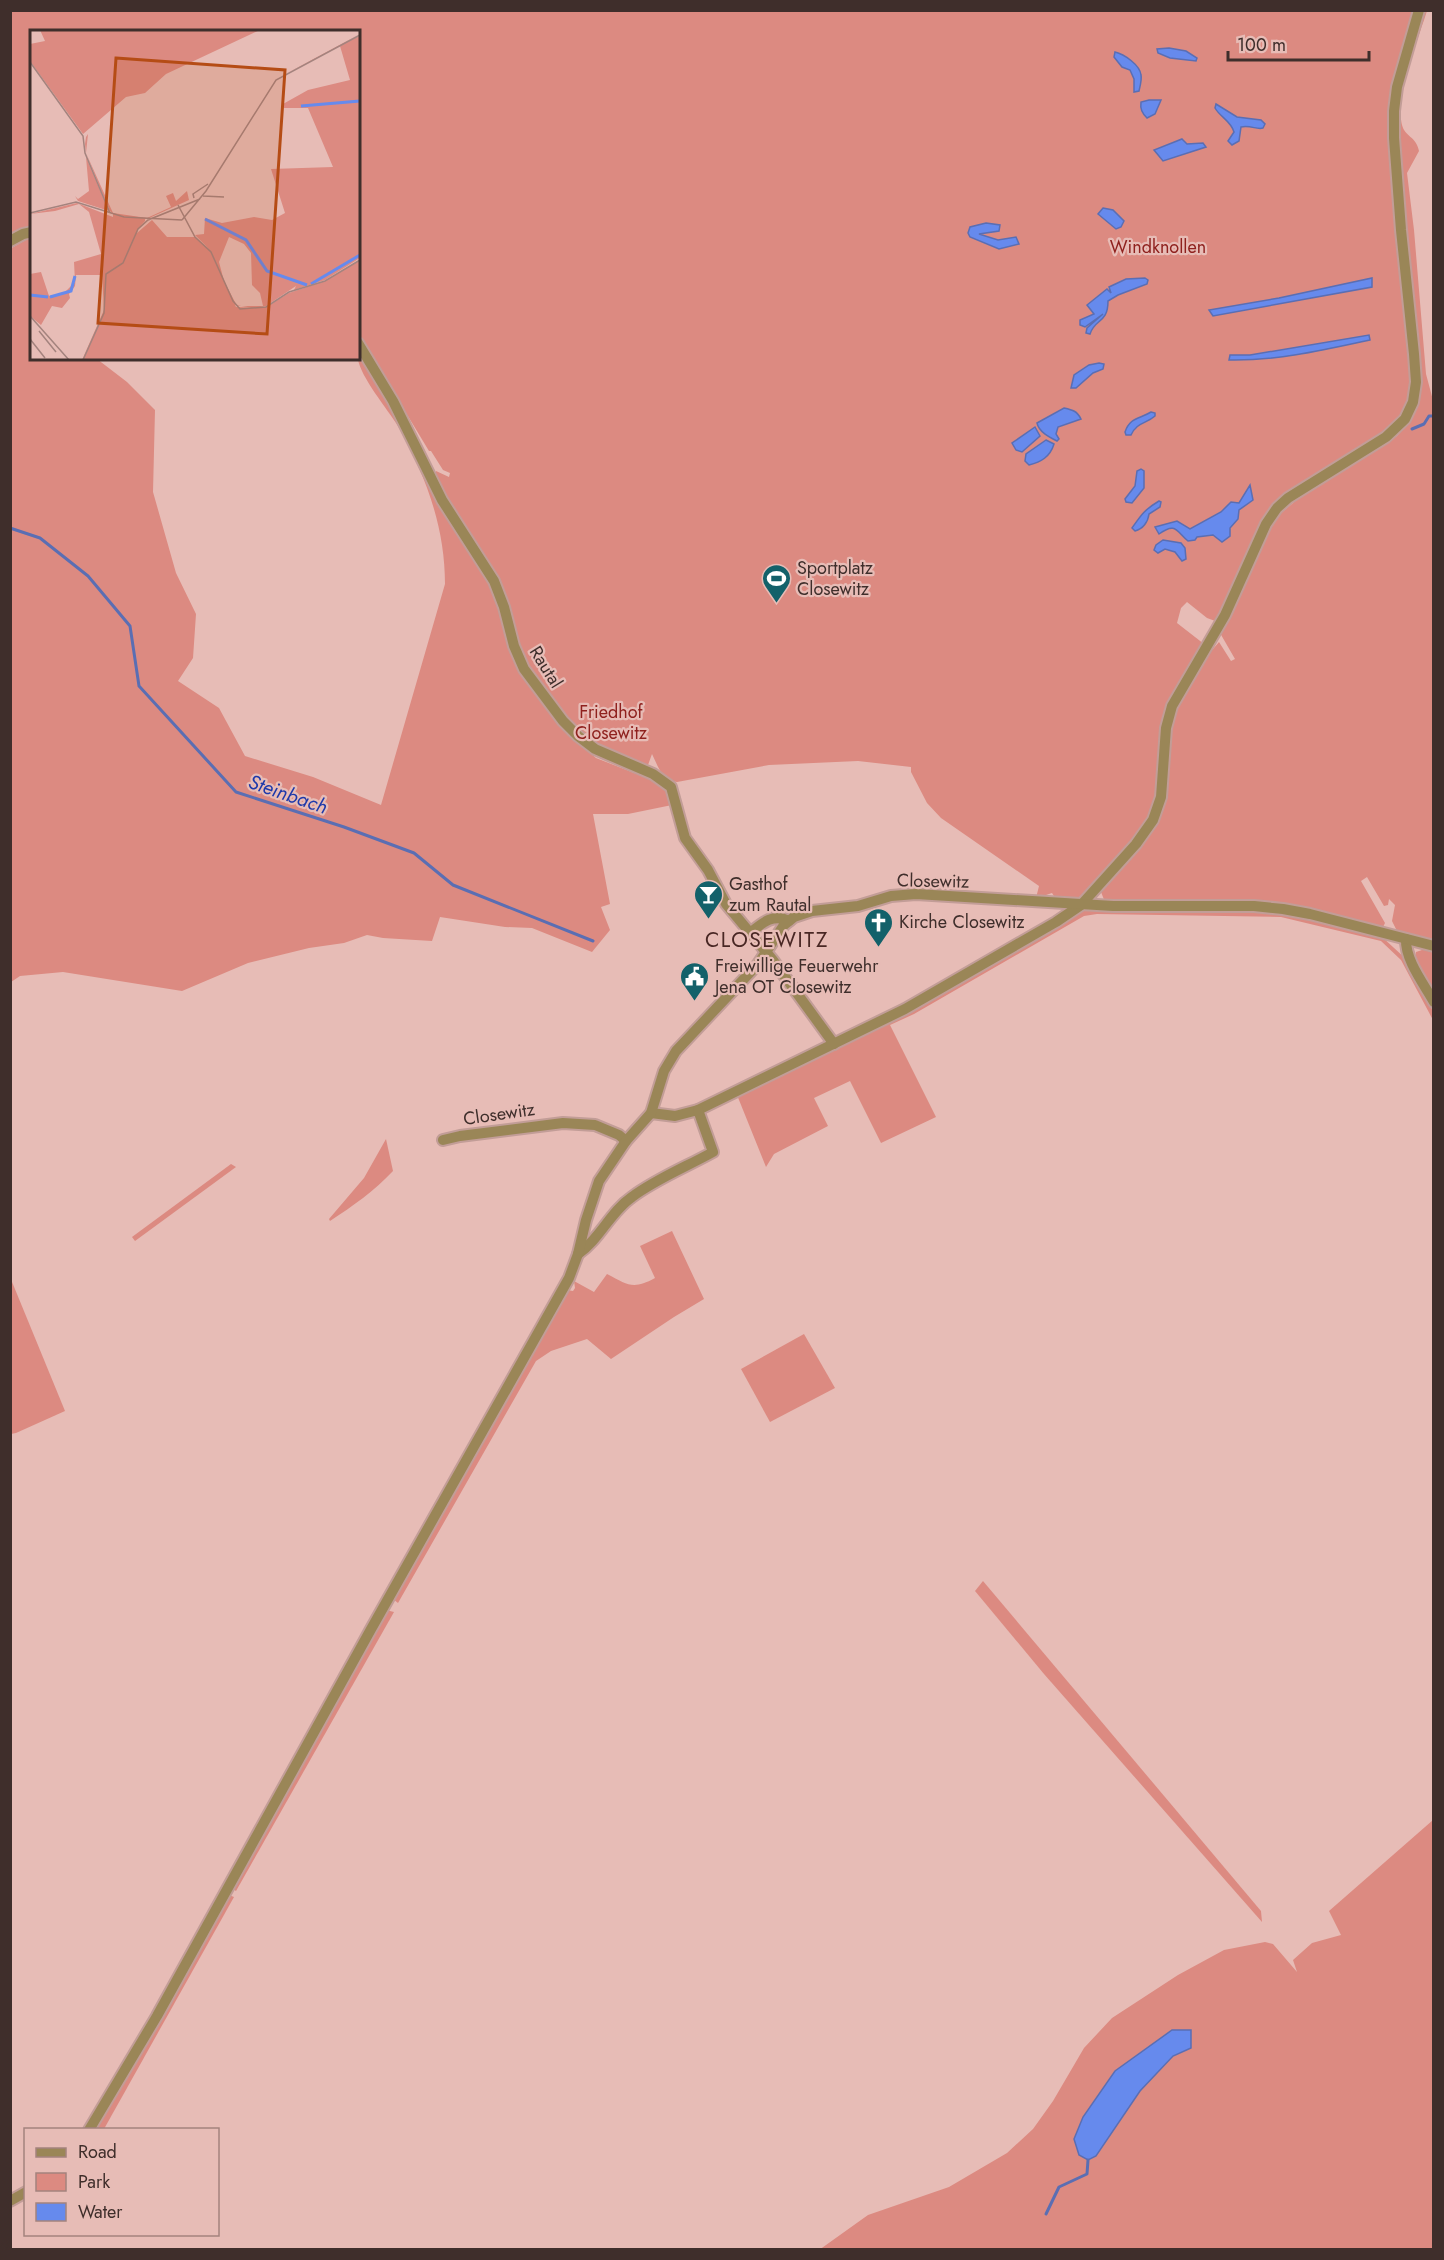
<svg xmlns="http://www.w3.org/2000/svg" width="1444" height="2260" viewBox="0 0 1444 2260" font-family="Jost,sans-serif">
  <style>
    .green { fill: #dc8a81; fill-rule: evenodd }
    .water { fill: #668aed; stroke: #5a6eb3; stroke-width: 1.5 }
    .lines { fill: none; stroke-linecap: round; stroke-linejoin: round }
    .stream { stroke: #5a6eb3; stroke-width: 3 }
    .minor-casing { stroke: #c29d97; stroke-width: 14 }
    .minor { stroke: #9a8657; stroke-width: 10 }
    .labels { text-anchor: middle; stroke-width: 4.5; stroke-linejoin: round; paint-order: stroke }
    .park-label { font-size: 18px; fill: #8f211e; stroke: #e7bcb6 }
    .poi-label { font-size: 18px; fill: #3f2e2b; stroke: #e7bcb6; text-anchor: start }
    .street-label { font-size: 18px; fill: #3f2e2b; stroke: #e7bcb6 }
    .water-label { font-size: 20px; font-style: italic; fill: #1e39aa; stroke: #e7bcb6 }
    .quarter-label { font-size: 21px; letter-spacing: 1.5px; fill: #492724; stroke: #e7bcb6 }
    .inset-river { fill: none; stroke: #668aed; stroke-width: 3 }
    .inset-road { fill: none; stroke: #a4837e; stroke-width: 1.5 }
    .view { fill: #b54c15; fill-opacity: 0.15; stroke: #b54c15; stroke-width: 3 }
    .inset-edge { fill: none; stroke: #3f2e2b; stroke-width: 3 }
  </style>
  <rect width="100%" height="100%" fill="#e7bcb6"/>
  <g class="green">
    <path d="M11 11H1414L1393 83 1410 356 1411 385 1408 402 1402 415 1384 433 1283 497 1218 622 1207 618 1187 602 1181 608 1177 623 1204 644 1180 683 1157 796 1148 817 1140 832 1085 893 1075 900 1056 899 1052 893 1046 895V899L1036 898 1039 886 941 818 927 803 911 772V767L858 761 769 765 677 782C662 781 658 766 652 754L648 765 641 766 596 744 581 734 526 665 518 645 507 606 435 476 436 471 449 477 450 473 443 470 431 451H429L359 335 358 32H32L31 227 20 229 11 235Z"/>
    <path d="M1423 11H1427C1418 39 1395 97 1402 125 1405 137 1416 136 1419 151L1407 173 1414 230 1426 374 1434 404 1433 942 1398 933 1392 921 1395 905 1389 899 1388 905 1384 906 1367 877 1361 881 1385 923 1382 929 1310 910 1105 902 1101 892 1104 887 1149 834 1175 708 1207 656 1219 642 1231 661 1235 659 1220 633 1270 526 1280 514 1306 492 1397 436 1410 421 1418 402 1414 321 1398 138 1401 87Z"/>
    <path d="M31 237 32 358 97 359 127 382 155 410 153 492 176 573 196 614 193 658 178 681 219 708 245 756 313 777 381 805 445 584C445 527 426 476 398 426 388 410 360 376 358 359 357 356 359 354 359 351L496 594 510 646 575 740 596 758 652 780 665 788 672 805 628 814H593L610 904 601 907 610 930 592 952 532 928 505 927 440 917 432 941 383 938 367 935 344 943 309 948 248 963 182 991 63 972 20 976 11 982 10 249Z"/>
    <path d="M1114 909 1253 911 1310 918 1382 937 1405 958 1433 1011V1020L1401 960 1381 941 1281 917 1097 914 1084 916 914 1014 890 1025 936 1117 881 1143 850 1081 814 1098 828 1126 774 1154 766 1167 737 1095 1082 910Z"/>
    <path d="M1425 949 1433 951V993L1415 958 1416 952Z"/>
    <path d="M386 1139 393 1171C374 1191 353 1206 330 1221L329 1219 364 1178Z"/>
    <path d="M231 1164 236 1167 135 1241 132 1237Z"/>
    <path d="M672 1231 704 1299 674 1317 611 1359 587 1339 551 1351 536 1361 398 1603 393 1599 567 1290 573 1291 575 1288 574 1281 594 1292 607 1274C628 1285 633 1290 655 1278L640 1246Z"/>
    <path d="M10 1277 65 1411 16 1433 11 1434Z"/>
    <path d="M804 1334 835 1388 770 1422 741 1369Z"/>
    <path d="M983 1581 1261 1911 1262 1922 1044 1674 975 1591Z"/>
    <path d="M386 1610 394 1612 236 1891 233 1889Z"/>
    <path d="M1433 1820V2249L819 2250 868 2215 949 2187 1007 2153 1033 2129 1053 2101 1084 2048 1112 2018 1178 1975 1224 1950 1265 1942 1273 1944 1297 1972 1293 1960 1312 1943 1341 1935 1329 1911ZM1191 2048 1173 2056 1140 2091 1096 2156 1074 2139 1083 2118 1115 2071Z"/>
    <path d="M229 1895 234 1897 104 2129 96 2130Z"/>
  </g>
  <g class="water">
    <path d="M1169 48 1186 51 1197 58 1196 61 1170 58 1158 53 1157 49Z"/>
    <path d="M1115 52C1124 54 1140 65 1141 75 1142 80 1140 86 1139 91L1134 92V79L1130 70 1122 67 1114 57Z"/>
    <path d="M1149 100H1161L1155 114 1147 118C1142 113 1140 109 1141 102Z"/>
    <path d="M1216 104 1237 117 1261 120 1265 124 1263 128C1257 130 1251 125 1241 127L1239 141 1232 145 1228 141 1234 132C1231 121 1220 117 1215 108Z"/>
    <path d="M1182 139 1187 144 1203 143 1206 147 1163 161 1154 150Z"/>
    <path d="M1103 208 1113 210 1124 221 1121 227 1116 229 1098 214Z"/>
    <path d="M986 223 1000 225 999 231 979 234 998 240 1016 237 1019 244 999 249 970 237 968 233 970 227Z"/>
    <path d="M1145 278 1148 280 1147 284 1118 295 1108 301C1108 324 1095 318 1090 334L1086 333 1087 328 1103 314 1085 327 1080 325V320L1094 314 1087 305 1107 289 1111 293 1109 287 1126 279Z"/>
    <path d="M1372 278V287L1213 316 1209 310 1279 298Z"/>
    <path d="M1369 335 1370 340C1324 350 1277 361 1229 360L1230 355H1250Z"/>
    <path d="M1099 363 1104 364 1103 369 1093 373 1076 388H1071L1074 375 1089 365Z"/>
    <path d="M1064 408C1073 410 1077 411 1081 419L1058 427 1056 434 1059 439 1057 441C1049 437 1039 432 1037 423Z"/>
    <path d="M1151 412 1155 413V416C1146 424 1137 422 1131 435H1126L1125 432C1130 417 1140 419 1151 412Z"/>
    <path d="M1035 427 1040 436 1022 452 1016 450 1012 443Z"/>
    <path d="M1046 440 1054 444C1050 457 1041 462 1029 465L1025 461 1026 454Z"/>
    <path d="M1141 469 1144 471V488L1132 503 1126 502 1125 499 1135 486 1137 471Z"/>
    <path d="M1250 485 1253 500 1239 510 1238 519 1230 528V536L1222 542 1213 535 1197 537 1195 540 1188 541C1176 531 1176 522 1159 534L1155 527 1177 521 1190 529 1221 512 1231 502 1239 503Z"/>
    <path d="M1159 501 1161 502 1160 507 1149 514C1148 522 1143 529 1135 531L1132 528C1141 515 1144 510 1159 501Z"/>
    <path d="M1163 540 1181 543 1185 548 1186 559 1182 561 1175 552 1165 549 1158 553 1154 550 1156 545Z"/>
    <path d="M1172 2030H1191V2048L1173 2056 1140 2091 1096 2156 1088 2160 1079 2155 1074 2139 1083 2117 1115 2071Z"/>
  </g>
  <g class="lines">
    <g class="stream">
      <path d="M1412 429 1424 424 1429 416H1434"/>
      <path d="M10 528 40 538 88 576 130 626 139 686 236 792 344 827 414 853 453 885 593 941"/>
      <path d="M1046 2214 1059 2187 1087 2174 1088 2160"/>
    </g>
    <defs>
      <g id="minor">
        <path d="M10 241 23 234 32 232"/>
        <path d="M358 343 393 401 442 500 494 581 504 607 514 646 524 669 563 721 578 736 595 749 653 774 671 787 685 838 708 870 726 904 772 959 834 1044"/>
        <path d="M750 933C762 923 773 913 789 921"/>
        <path d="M1406 939C1405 960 1424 984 1434 1002"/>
        <path d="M651 1113 675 1116 698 1110 905 1009 1056 922 1081 905 1136 844 1153 820 1161 797 1166 728 1172 706 1225 615 1266 524 1277 508 1288 498 1386 437 1405 419 1413 402 1416 382 1414 354 1401 230 1394 138V111L1397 87 1419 10"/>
        <path d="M443 1140 460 1136 563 1123 595 1125 619 1135 626 1141"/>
        <path d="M578 1254C600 1239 610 1212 632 1197 656 1179 686 1167 713 1152L698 1110"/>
        <path d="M89 2130 157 2016 370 1631 569 1278 578 1254 586 1220 599 1181 626 1141 651 1113 664 1071 676 1051 758 964 784 925 794 917 812 911 858 906 891 896 916 894 1113 906H1254L1283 909 1310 914 1434 946"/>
        <path d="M10 2201 26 2192"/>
      </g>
    </defs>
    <use href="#minor" class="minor-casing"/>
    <use href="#minor" class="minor"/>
  </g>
  <defs>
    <symbol id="stadium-pin" viewBox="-11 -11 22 30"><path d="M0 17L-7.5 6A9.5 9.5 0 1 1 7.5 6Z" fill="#13616a" stroke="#e7bcb6"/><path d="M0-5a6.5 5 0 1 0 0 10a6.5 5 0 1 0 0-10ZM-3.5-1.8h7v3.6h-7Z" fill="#fff"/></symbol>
    <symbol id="bar-pin" viewBox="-11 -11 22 30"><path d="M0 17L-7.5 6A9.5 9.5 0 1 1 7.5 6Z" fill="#13616a" stroke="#e7bcb6"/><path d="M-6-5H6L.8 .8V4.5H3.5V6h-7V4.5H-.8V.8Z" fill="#fff"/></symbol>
    <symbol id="church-pin" viewBox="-11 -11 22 30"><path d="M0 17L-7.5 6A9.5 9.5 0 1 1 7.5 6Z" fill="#13616a" stroke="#e7bcb6"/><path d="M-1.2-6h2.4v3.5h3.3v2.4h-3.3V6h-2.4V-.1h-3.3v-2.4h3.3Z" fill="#fff"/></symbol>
    <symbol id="civic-pin" viewBox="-11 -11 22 30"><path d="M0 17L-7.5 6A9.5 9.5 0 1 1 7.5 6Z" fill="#13616a" stroke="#e7bcb6"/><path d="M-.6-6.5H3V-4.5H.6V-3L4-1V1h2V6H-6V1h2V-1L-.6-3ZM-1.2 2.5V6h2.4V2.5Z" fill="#fff"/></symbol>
  </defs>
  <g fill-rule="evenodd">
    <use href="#stadium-pin" x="760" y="562" width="33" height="45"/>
    <use href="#bar-pin" x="692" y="878" width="33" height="45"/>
    <use href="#church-pin" x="862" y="906" width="33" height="45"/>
    <use href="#civic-pin" x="678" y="960" width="33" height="45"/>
  </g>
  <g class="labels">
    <g class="park-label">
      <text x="1158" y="253">Windknollen</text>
      <text x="611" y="718">Friedhof<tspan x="611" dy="21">Closewitz</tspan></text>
    </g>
    <g class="poi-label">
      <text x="797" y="574">Sportplatz<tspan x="797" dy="21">Closewitz</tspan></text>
      <text x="729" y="890">Gasthof<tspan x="729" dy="21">zum Rautal</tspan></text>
      <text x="899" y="928">Kirche Closewitz</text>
      <text x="715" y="972">Freiwillige Feuerwehr<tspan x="715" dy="21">Jena OT Closewitz</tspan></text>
    </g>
    <g class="street-label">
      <text transform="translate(546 667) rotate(58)" y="6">Rautal</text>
      <text transform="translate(933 881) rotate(1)" y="6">Closewitz</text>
      <text transform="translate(499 1114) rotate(-8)" y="6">Closewitz</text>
    </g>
    <g class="water-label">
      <text transform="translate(288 794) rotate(19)" y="7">Steinbach</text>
    </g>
    <g class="quarter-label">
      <text x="767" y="947">CLOSEWITZ</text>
    </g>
  </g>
  <g transform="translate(30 30)">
    <rect width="330" height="330" fill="#e7bcb6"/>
    <path d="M10 0H230L136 44 115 63 96 67 53 104 0 31V14L15 11ZM330 4 316 12 330 6V228L295 250 264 260 266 256 236 276 224 278 205 275 189 243 206 277 230 278 236 277 259 263 295 251 330 230V330H52L74 280 72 245H46L45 256 39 264 40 268 32 278 22 276 11 295 0 286V244L11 242 19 266 32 265 45 252 44 232 71 224 59 182 49 174 25 181 0 184 47 173 83 187V184L80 181 74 168 56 123 55 114 56 107 58 104 56 123 83 183 117 188 141 177 136 166 143 163 146 171 157 161 159 170 117 189H115V191L108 199 107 203 122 190 137 207H165L179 219 165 205 174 204 175 188 192 193 224 187 242 190 255 183 241 139 303 137 278 78H254L253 74 278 60 320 50 310 16 250 47ZM199 207 214 214 221 223 222 255 230 263 233 276H207L194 251 189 232ZM56 127 79 181 48 171 45 166 48 169 59 161Z" fill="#dc8a81" fill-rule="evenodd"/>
    <path class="inset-river" d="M271 76 330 71M175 189 216 210 237 241 277 255M281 254 330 225M0 265 18 267M20 267 41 261 45 246"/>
    <path class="inset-road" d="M0 32 53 106 55 123 80 183M173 166 194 167M164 168 163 164 178 154M148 175 165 207 181 222 203 271 210 279 236 277 259 262 295 251 330 230M0 183 46 172 94 187 152 190M152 190 176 161 246 50 330 5M0 286 39 330M9 301 26 322M0 309 15 328M53 330 74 283 76 244 93 233 108 199 118 190 170 169"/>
    <path class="view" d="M86 28 255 40 237 304 68 293Z"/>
    <rect width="330" height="330" class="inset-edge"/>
  </g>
  <rect width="1444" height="2260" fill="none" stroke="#3f2e2b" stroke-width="24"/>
  <rect x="24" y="2128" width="195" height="108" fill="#e7bcb6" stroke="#a4837e" stroke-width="1.5"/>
  <rect x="36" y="2148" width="30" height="9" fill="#9a8657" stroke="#a4837e" stroke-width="1.5"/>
  <text x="78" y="2158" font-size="18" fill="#3f2e2b">Road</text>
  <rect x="36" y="2173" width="30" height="18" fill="#dc8a81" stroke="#a4837e" stroke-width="1.5"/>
  <text x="78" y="2188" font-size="18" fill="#3f2e2b">Park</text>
  <rect x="36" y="2203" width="30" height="18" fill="#668aed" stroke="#a4837e" stroke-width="1.5"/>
  <text x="78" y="2218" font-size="18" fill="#3f2e2b">Water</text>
  <path d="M1228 51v9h141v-9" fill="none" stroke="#3f2e2b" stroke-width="3"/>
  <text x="1237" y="51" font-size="18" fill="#3f2e2b" stroke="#e7bcb6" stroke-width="4.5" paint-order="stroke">100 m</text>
</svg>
